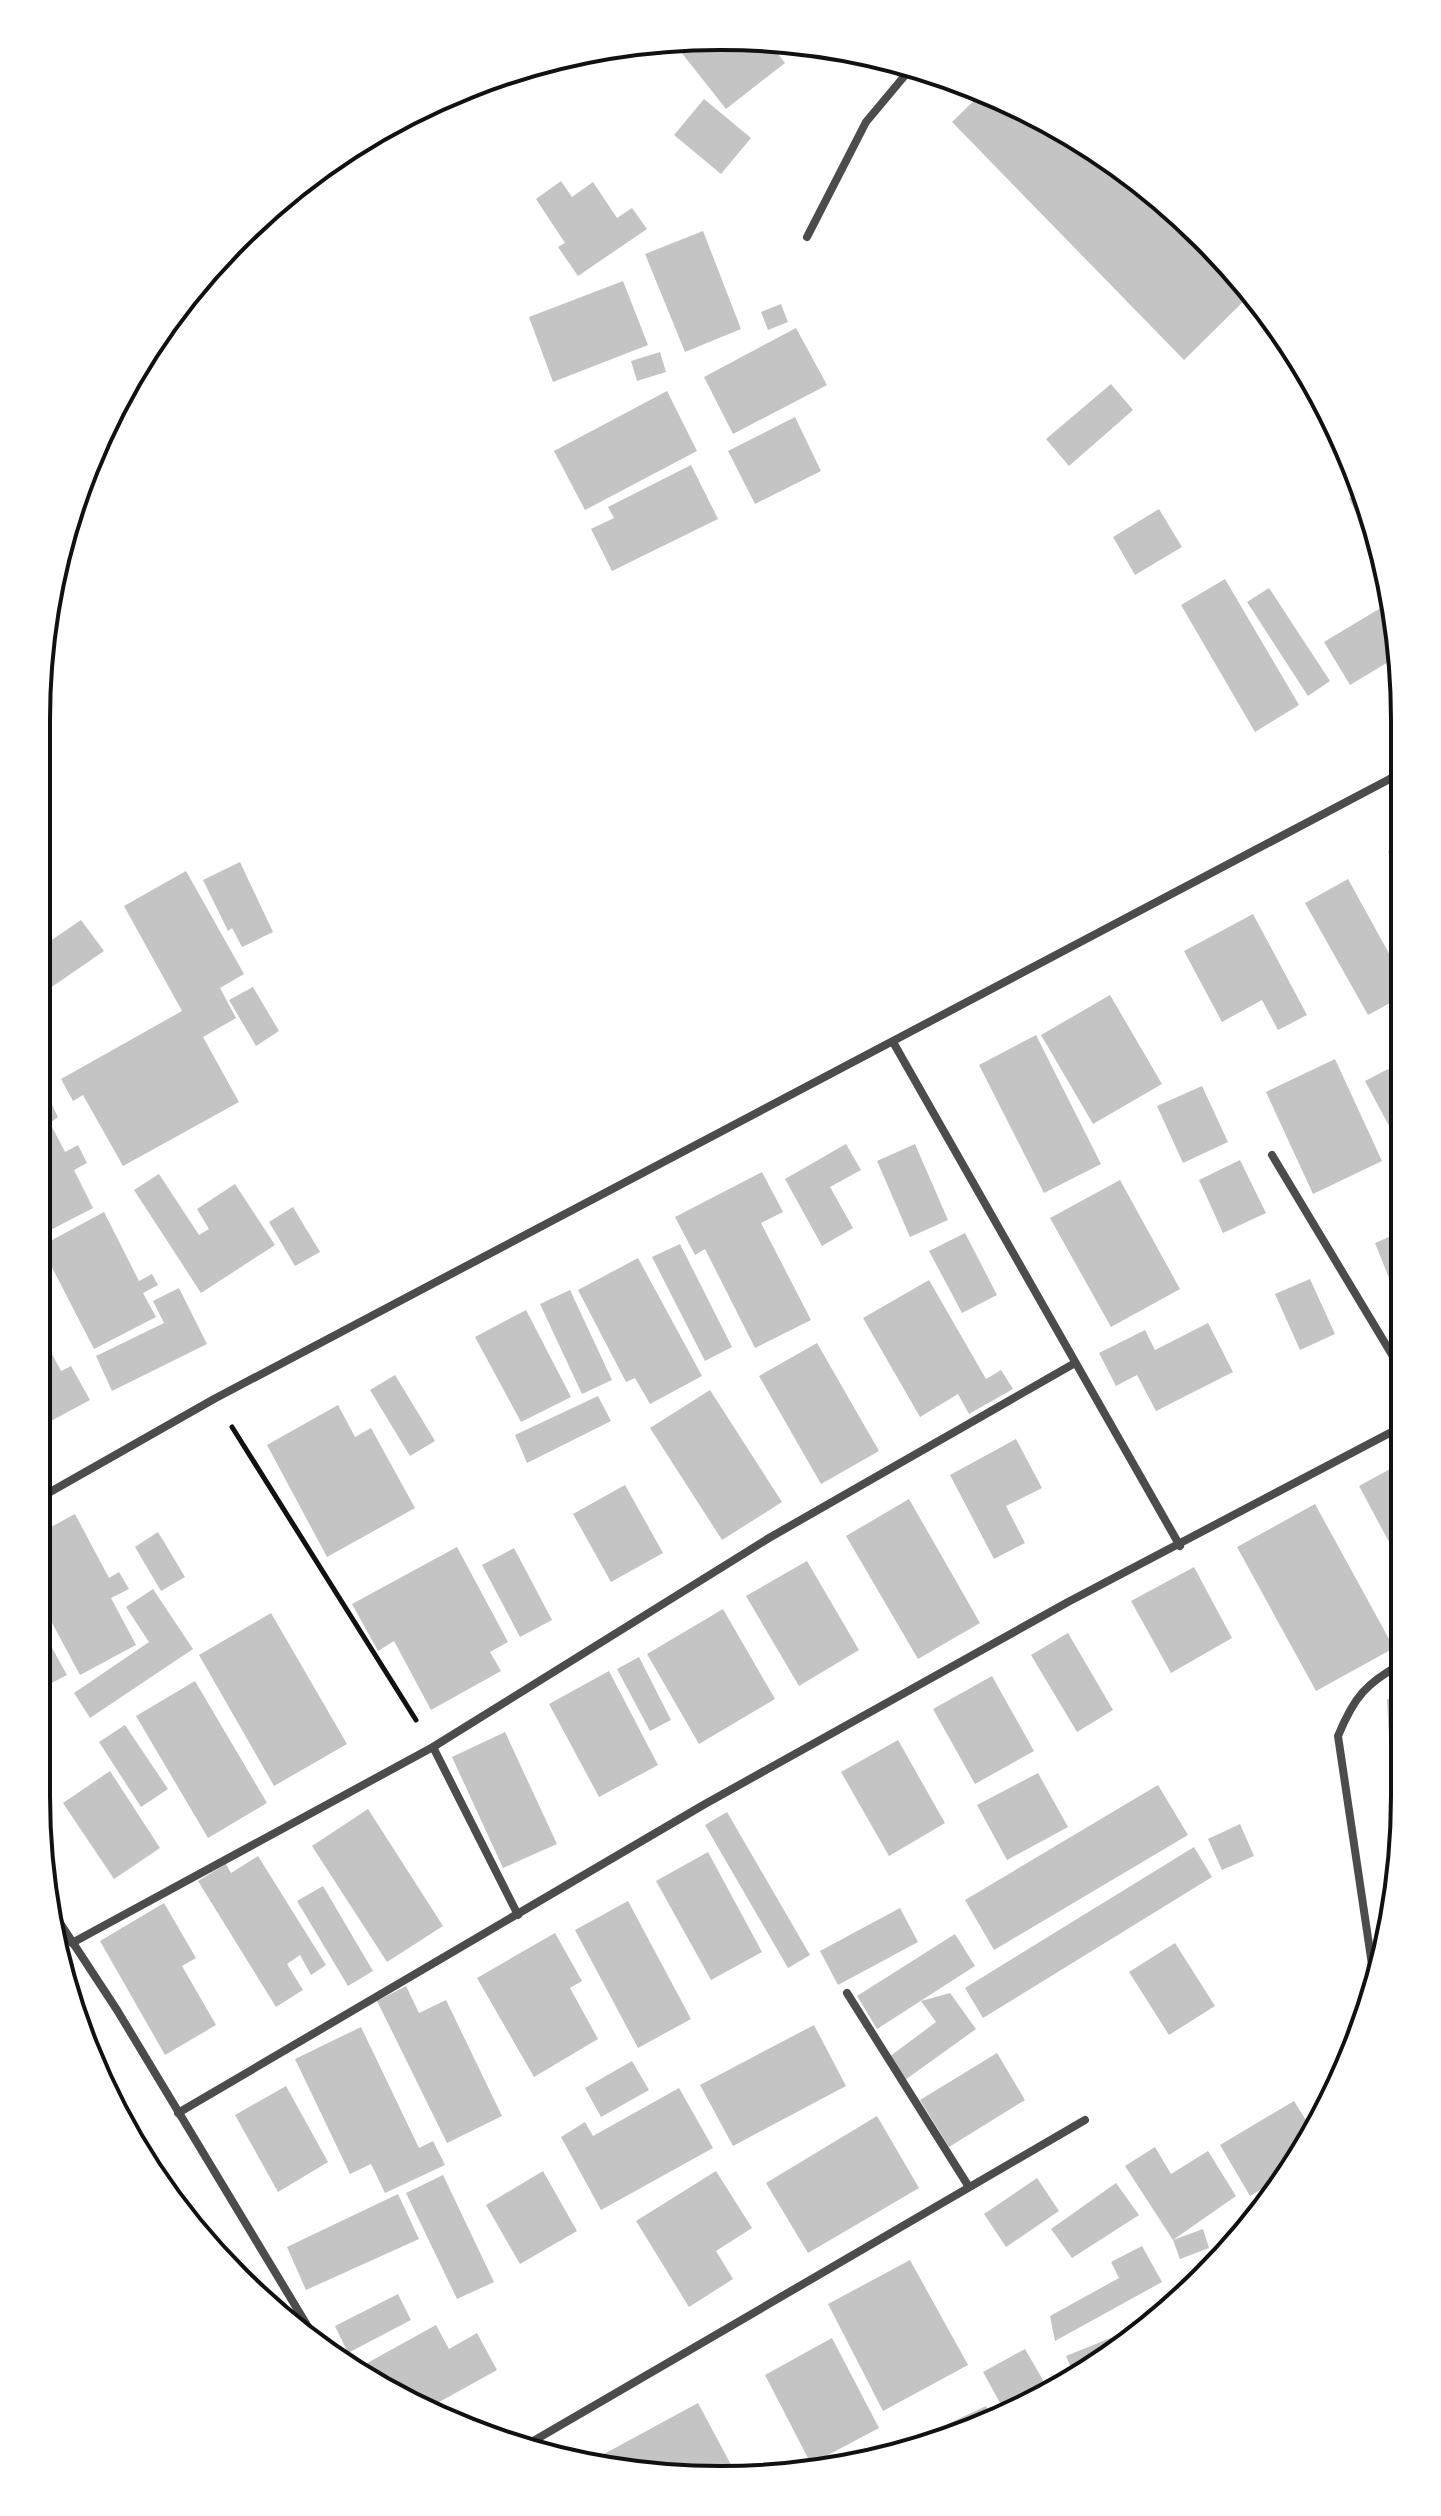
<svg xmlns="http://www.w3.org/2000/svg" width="1441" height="2516" viewBox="0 0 1441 2516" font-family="'PT Serif',serif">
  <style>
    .building { fill: #c4c4c4 }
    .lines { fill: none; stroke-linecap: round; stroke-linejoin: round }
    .path { stroke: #111; stroke-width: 5 }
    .minor { stroke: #4c4c4c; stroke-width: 8 }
    .rim { fill: none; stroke: #111; stroke-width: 4 }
  </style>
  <rect width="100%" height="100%" fill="#fff"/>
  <g class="building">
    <path d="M720 36 768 41 785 63 726 109 681 52 699 38Z"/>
    <path d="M985 90 1100 151 1205 237 1250 295 1184 360 952 122Z"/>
    <path d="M704 99 751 138 721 174 674 135Z"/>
    <path d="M561 181 572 197 593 182 617 218 632 208 647 229 578 276 558 247 565 243 536 199Z"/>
    <path d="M703 231 741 329 685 352 645 254Z"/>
    <path d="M623 281 648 345 553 382 529 317Z"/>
    <path d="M781 304 788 322 768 330 761 312Z"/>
    <path d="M796 328 827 385 733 434 704 377Z"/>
    <path d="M660 352 666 372 637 381 631 361Z"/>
    <path d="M1111 384 1133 410 1069 466 1046 439Z"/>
    <path d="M667 391 697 451 585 510 554 451Z"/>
    <path d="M795 417 821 471 755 504 728 451Z"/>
    <path d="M691 465 718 519 612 571 591 529 614 518 608 507Z"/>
    <path d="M1364 491 1369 501 1380 563 1349 498Z"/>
    <path d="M1159 509 1182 547 1135 575 1113 537Z"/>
    <path d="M1225 579 1299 705 1255 732 1181 605Z"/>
    <path d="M1269 588 1330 681 1308 696 1247 602Z"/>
    <path d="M1389 603 1400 655 1350 685 1324 642Z"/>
    <path d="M1403 844V883L1388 852Z"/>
    <path d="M240 862 273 932 242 947 232 928 228 931 203 880Z"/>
    <path d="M186 871 244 974 220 988 236 1018 203 1037 239 1102 123 1166 83 1095 73 1101 61 1079 182 1011 124 906Z"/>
    <path d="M1348 879 1403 979V996L1368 1015 1305 903Z"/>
    <path d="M1253 914 1307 1015 1278 1030 1262 1000 1222 1022 1184 951Z"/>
    <path d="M81 920 104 951 43 993 37 984V950Z"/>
    <path d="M253 987 279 1031 256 1046 229 1000Z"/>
    <path d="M1110 995 1162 1084 1093 1124 1041 1035Z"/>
    <path d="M1036 1035 1101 1164 1044 1193 979 1065Z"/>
    <path d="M1335 1059 1382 1161 1313 1194 1266 1092Z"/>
    <path d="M1394 1066 1403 1084V1135L1396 1139 1365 1081Z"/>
    <path d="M1202 1086 1228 1142 1183 1163 1157 1106Z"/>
    <path d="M45 1091 58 1117 50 1123 65 1152 78 1145 87 1163 74 1170 93 1208 37 1237V1095Z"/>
    <path d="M846 1144 861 1170 830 1187 853 1228 822 1246 785 1179Z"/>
    <path d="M915 1144 948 1220 910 1237 877 1161Z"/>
    <path d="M1240 1160 1266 1213 1223 1233 1199 1180Z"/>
    <path d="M762 1172 783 1212 761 1223 811 1320 755 1348 705 1249 695 1255 675 1217Z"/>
    <path d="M159 1174 199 1235 209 1229 197 1209 235 1184 275 1245 201 1293 134 1190Z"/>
    <path d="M1120 1180 1180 1289 1111 1327 1050 1218Z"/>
    <path d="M293 1207 320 1252 295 1266 269 1222Z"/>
    <path d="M104 1212 139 1281 152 1274 158 1285 143 1293 156 1317 94 1349 41 1246Z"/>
    <path d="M1403 1231V1284L1393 1288 1375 1243Z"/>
    <path d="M965 1233 997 1295 962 1313 929 1251Z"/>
    <path d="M680 1244 732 1347 705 1361 652 1257Z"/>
    <path d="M638 1258 702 1376 650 1404 635 1378 626 1382 578 1290Z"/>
    <path d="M1310 1279 1335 1334 1300 1350 1275 1294Z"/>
    <path d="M929 1280 986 1379 1001 1370 1013 1389 969 1414 958 1394 920 1417 863 1318Z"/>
    <path d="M179 1288 207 1344 112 1391 96 1356 164 1323 153 1301Z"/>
    <path d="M570 1290 612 1380 582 1394 540 1304Z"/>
    <path d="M526 1310 571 1397 521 1422 475 1337Z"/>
    <path d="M1208 1323 1233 1372 1156 1411 1137 1375 1116 1386 1099 1353 1145 1330 1155 1350Z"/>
    <path d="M37 1326 61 1371 71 1366 90 1400 36 1429Z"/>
    <path d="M817 1343 879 1451 821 1484 759 1376Z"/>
    <path d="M395 1375 435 1441 410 1456 370 1390Z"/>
    <path d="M710 1390 782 1502 722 1540 650 1428Z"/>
    <path d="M598 1396 611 1421 527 1463 515 1435Z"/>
    <path d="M338 1405 355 1437 371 1428 415 1508 327 1557 267 1445Z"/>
    <path d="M1016 1439 1042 1488 1006 1506 1025 1543 994 1559 950 1475Z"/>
    <path d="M1403 1462V1568L1359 1486Z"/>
    <path d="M625 1485 663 1553 611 1582 573 1514Z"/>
    <path d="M909 1499 980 1623 918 1659 846 1536Z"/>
    <path d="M1315 1504 1394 1648 1316 1691 1237 1547Z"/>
    <path d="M75 1514 109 1578 119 1572 129 1589 111 1598 136 1645 80 1675 36 1593V1535Z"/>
    <path d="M158 1532 185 1577 161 1591 135 1547Z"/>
    <path d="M457 1547 508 1642 490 1652 501 1671 431 1710 394 1641 378 1651 352 1604Z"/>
    <path d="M514 1548 552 1620 520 1637 482 1565Z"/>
    <path d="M807 1561 859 1650 799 1686 746 1596Z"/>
    <path d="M1194 1567 1232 1638 1171 1673 1131 1601Z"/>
    <path d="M153 1589 193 1649 90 1718 74 1693 149 1642 126 1607Z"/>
    <path d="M723 1609 775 1699 699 1744 647 1654Z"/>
    <path d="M271 1613 347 1744 274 1786 199 1655Z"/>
    <path d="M36 1619 67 1675 36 1691Z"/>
    <path d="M1068 1633 1113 1710 1077 1732 1031 1655Z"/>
    <path d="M639 1657 671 1720 650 1731 617 1669Z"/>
    <path d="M609 1671 658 1765 599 1797 549 1704Z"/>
    <path d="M992 1676 1034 1751 975 1784 933 1709Z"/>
    <path d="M195 1681 267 1803 208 1838 136 1716Z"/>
    <path d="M1403 1697V1794L1392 1795 1387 1699Z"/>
    <path d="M125 1725 168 1789 141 1807 99 1742Z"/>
    <path d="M505 1732 557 1844 503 1868 452 1757Z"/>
    <path d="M898 1740 945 1823 889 1856 841 1772Z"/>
    <path d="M110 1771 160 1848 114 1879 63 1803Z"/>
    <path d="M1038 1773 1068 1827 1007 1860 977 1805Z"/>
    <path d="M1158 1785 1188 1835 994 1950 965 1900Z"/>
    <path d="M368 1809 443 1926 387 1962 312 1846Z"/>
    <path d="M727 1812 810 1955 788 1968 705 1825Z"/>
    <path d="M1240 1824 1254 1856 1222 1870 1208 1839Z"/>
    <path d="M1194 1847 1212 1877 983 2018 965 1988Z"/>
    <path d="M708 1852 762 1952 711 1980 656 1881Z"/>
    <path d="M258 1856 326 1965 311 1975 300 1955 287 1964 303 1990 276 2007 198 1881 226 1864 231 1873Z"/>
    <path d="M323 1886 373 1971 348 1986 297 1901Z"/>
    <path d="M628 1901 691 2019 638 2048 575 1930Z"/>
    <path d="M164 1903 196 1958 182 1966 216 2025 165 2055 100 1941Z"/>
    <path d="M900 1908 918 1942 838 1985 820 1951Z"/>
    <path d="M555 1933 582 1981 570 1988 598 2039 534 2077 477 1978Z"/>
    <path d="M955 1934 975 1966 877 2029 857 1996Z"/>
    <path d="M1175 1943 1215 2006 1169 2035 1129 1972Z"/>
    <path d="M406 1986 419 2013 446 2000 502 2116 447 2143 377 2001Z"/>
    <path d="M950 1993 976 2029 905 2080 889 2057 936 2022 921 2001Z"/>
    <path d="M814 2025 846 2086 733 2146 700 2085Z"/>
    <path d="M361 2027 419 2148 433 2141 445 2165 385 2193 371 2164 350 2174 295 2059Z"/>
    <path d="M997 2053 1025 2100 949 2147 920 2100Z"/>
    <path d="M632 2061 649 2090 601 2117 585 2088Z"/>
    <path d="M286 2086 328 2162 278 2192 235 2115Z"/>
    <path d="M679 2088 713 2148 601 2210 561 2137 585 2122 593 2136Z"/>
    <path d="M1294 2101 1312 2130 1293 2170 1250 2196 1220 2145Z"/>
    <path d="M877 2116 919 2188 808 2253 766 2183Z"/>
    <path d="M1155 2147 1171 2174 1208 2151 1236 2196 1173 2240 1125 2166Z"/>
    <path d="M543 2171 577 2231 520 2264 486 2205Z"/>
    <path d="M716 2171 752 2228 716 2251 733 2279 689 2307 636 2221Z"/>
    <path d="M443 2175 494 2282 457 2299 406 2193Z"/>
    <path d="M1037 2178 1059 2211 1006 2247 984 2214Z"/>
    <path d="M1116 2183 1139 2215 1072 2258 1051 2229Z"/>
    <path d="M398 2194 419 2239 306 2290 287 2247Z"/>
    <path d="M1203 2229 1209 2248 1180 2259 1173 2240Z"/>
    <path d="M1142 2246 1162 2282 1055 2341 1050 2316 1119 2278 1111 2262Z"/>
    <path d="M910 2260 968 2365 883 2411 828 2304Z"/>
    <path d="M398 2294 411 2320 348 2353 335 2326Z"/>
    <path d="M1155 2320 1138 2338 1073 2373 1066 2356Z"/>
    <path d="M436 2325 449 2349 477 2333 497 2370 432 2406 365 2376 360 2367Z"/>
    <path d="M832 2338 879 2428 811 2464 765 2375Z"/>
    <path d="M1025 2349 1047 2387 1004 2410 983 2372Z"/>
    <path d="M698 2403 737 2476 686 2471 682 2464 671 2469 591 2461Z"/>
    <path d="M986 2406 991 2417 941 2444 905 2451 903 2445Z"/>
  </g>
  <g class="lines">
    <path class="path" d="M232 1427 416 1720"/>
    <g class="minor">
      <path d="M807 237 866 122 912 67"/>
      <path d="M893 1042 1180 1546"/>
      <path d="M1272 1155 1403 1373"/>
      <path d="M36 1500 214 1399 1403 772"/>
      <path d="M433 1747 518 1915"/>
      <path d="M56 1917 117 2010 319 2345"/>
      <path d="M72 1943 433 1747 769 1538 1075 1363"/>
      <path d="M1375 1985 1338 1736C1354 1697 1366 1683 1403 1663"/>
      <path d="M847 1993 969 2187"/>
      <path d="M178 2113 705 1804 1068 1602 1403 1426"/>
      <path d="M523 2447 1085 2120"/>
    </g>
  </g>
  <path d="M0 0H1441V2516H0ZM720 50H721A670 670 0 0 1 1391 720V1796A670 670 0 0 1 721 2466H720A670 670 0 0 1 50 1796V720A670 670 0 0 1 720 50Z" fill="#fff" fill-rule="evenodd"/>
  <path class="rim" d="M720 50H721A670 670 0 0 1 1391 720V1796A670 670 0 0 1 721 2466H720A670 670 0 0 1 50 1796V720A670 670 0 0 1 720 50Z"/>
</svg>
